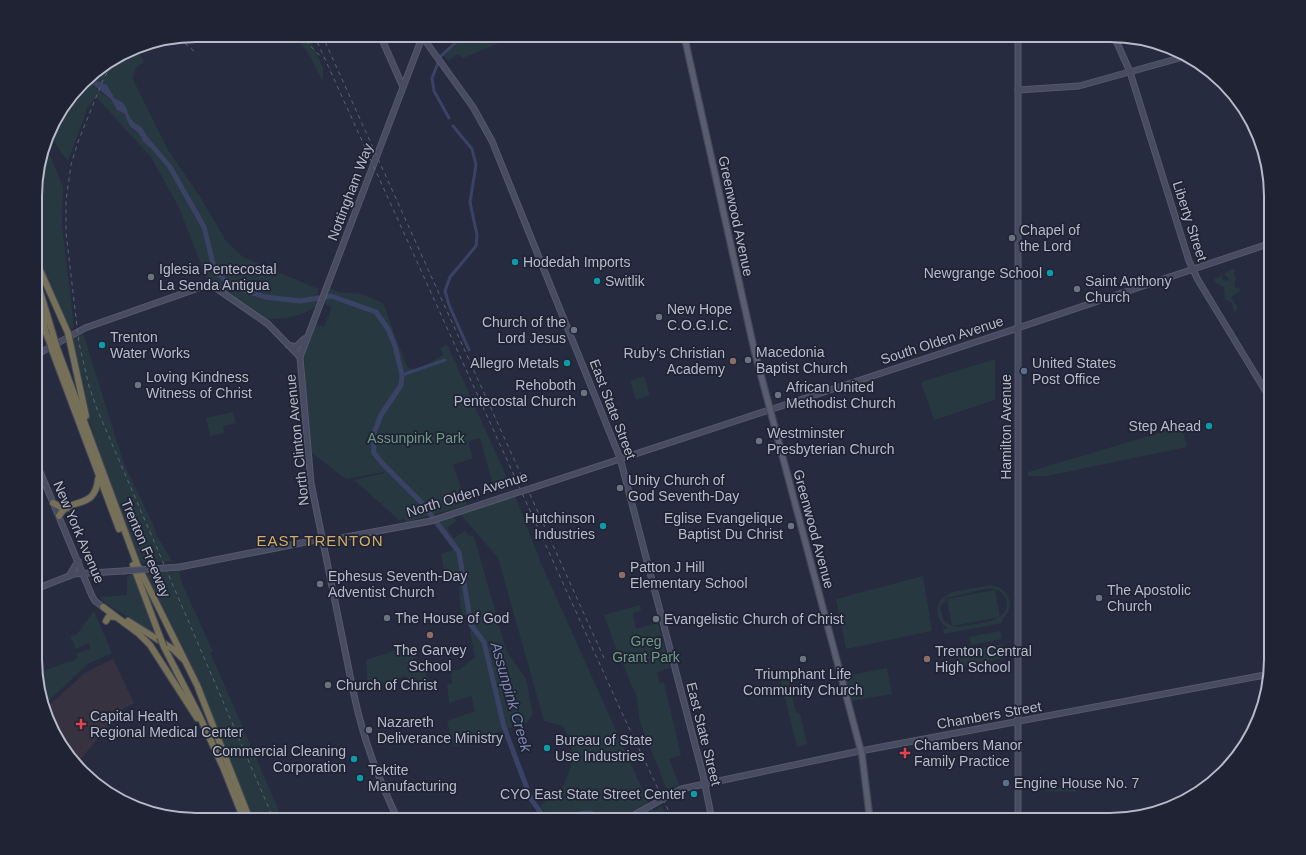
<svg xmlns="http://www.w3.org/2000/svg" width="1306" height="855" viewBox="0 0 1306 855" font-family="Helvetica,sans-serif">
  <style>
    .medical { fill: #373240 }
    .green { fill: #283840; fill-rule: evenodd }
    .water { fill: #3a4366 }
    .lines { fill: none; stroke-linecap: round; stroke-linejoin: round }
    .canal { stroke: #3a4366; stroke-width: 3 }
    .river { stroke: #3a4366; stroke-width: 5 }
    .secondary-casing { stroke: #55596a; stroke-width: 7 }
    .primary-casing { stroke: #434758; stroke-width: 8 }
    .highway-casing { stroke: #424657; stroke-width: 8 }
    .secondary { stroke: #484c62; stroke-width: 5 }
    .primary { stroke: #585d6f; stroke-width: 5.5 }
    .highway { stroke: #757057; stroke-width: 6 }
    .rail { stroke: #5c6176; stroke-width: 1; stroke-dasharray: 4 4; stroke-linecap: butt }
    .secondary-bridge-casing { stroke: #55596a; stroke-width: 7; stroke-linecap: butt }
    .highway-bridge-casing { stroke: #424657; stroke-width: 8; stroke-linecap: butt }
    .secondary-bridge { stroke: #484c62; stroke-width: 5 }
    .highway-bridge { stroke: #757057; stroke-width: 6 }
    .worship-dot { fill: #6b7280; stroke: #1f2334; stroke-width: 1.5 }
    .culture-dot { fill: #0f9aa8; stroke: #1f2334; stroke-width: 1.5 }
    .education-dot { fill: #8d6e63; stroke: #1f2334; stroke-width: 1.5 }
    .service-dot { fill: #5c6f8a; stroke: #1f2334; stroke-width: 1.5 }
    .health-dot { fill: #e0444e; stroke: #1f2334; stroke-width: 1.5 }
    .labels { text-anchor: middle; stroke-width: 3.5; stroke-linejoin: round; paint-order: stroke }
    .street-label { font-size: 14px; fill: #b6baca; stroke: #1f2334 }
    .poi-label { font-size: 14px; fill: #b6baca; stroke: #1f2334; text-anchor: start }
    .park-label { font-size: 14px; fill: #6e9a82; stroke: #1f2334 }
    .neighbourhood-label { font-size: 15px; letter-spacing: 1px; fill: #d2ae69; stroke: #1f2334 }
    .water-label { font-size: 15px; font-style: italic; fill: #7f89b1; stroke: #1f2334 }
    .rim { fill: none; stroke: #b6baca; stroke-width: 2 }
  </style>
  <rect width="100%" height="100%" fill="#262b3f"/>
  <path class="medical" d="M113 659 134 703 123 709 78 762 57 740 46 708 86 672Z"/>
  <g class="green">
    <path d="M293 35H308L323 68V82L307 51Z"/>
    <path d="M450 35H507L504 41 463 58 457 54 448 61 443 54 458 39Z"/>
    <path d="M136 47 144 62 135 69 133 79 168 150 201 198 226 241 243 257 318 289V295L321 299C313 317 278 320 261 319L209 284 179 208 151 157 96 97 87 109 68 161C61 152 48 137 52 125L87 78 88 81 96 89 111 99 117 110 125 114 134 128 151 146C146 139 145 128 135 125L111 94 96 81 93 73Z"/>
    <path d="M50 155 63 187 62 225 74 328 69 327 36 256V175C39 167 46 163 50 155Z"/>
    <path d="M1232 269H1235L1234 276 1236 278 1234 285 1236 288 1239 287 1240 291 1231 297 1237 306V310L1234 312 1232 303 1225 299 1224 287 1216 283 1214 279 1222 276 1223 280 1229 281V279L1224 274Z"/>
    <path d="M330 288 338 292 362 294 383 303 407 367 417 370 443 355 440 348 447 344 511 487 495 492 480 438 468 441 473 458 453 465 467 505 407 522 403 519 399 520 354 480 384 473V472L346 479 308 450 304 354 316 325 324 327 332 307 324 304Z"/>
    <path d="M83 333 124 464 152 522 157 536 172 561 141 563 100 457 88 416 72 340Z"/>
    <path d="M995 359V400L934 420 921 382Z"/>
    <path d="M644 376 650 395 636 400 630 381Z"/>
    <path d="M233 412 236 423 223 426 224 433 210 436 206 418Z"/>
    <path d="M1182 426 1187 447 1047 476H1028V472Z"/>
    <path d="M515 496 541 563 648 802 654 811 662 807 669 820H550L540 805 555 797 564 785 573 759 570 741 563 726 544 721 498 558 461 515Z"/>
    <path d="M453 517 457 521 447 528 454 538 465 531 469 536H474L506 650 526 679 533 714 528 722 454 747 447 721 475 711 471 696 449 703 447 684 452 683 451 670H459L475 657 467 615H463L460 605 459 580H446L441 554 453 550 433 523Z"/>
    <path d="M180 571 181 581 213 652H210L283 820H253L200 683 144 574Z"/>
    <path d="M133 574 154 634 104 602 100 597 127 595V576Z"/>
    <path d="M923 576 932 631 846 649 836 599Z"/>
    <path d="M991 585C1010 588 1016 607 1002 620V623L944 634 943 629 948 628C937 621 934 610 941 599L952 592ZM989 588 1000 591C1004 594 1007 599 1007 604 1007 624 971 624 957 627L952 626 1000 617 995 590 947 599 952 626 944 621 940 608 947 598Z"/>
    <path d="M640 605 641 611 633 613 636 629 658 623 670 668 657 672 659 682 664 683 681 755 669 759 679 785 667 789 640 723 637 698 614 643 604 615Z"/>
    <path d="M94 611 112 653 88 664 45 704 36 680V673L75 660 77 657V653L90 649 89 643 76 649 70 636 77 634Z"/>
    <path d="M1000 631 1002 639 971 645 969 637Z"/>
    <path d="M1003 644 1005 658 959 667 956 653Z"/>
    <path d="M412 645H416L417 657 409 662 413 672 425 671 428 683 411 688 406 676 368 688 366 660Z"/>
    <path d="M887 668 892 694 852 701 845 676Z"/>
    <path d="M779 674 788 677 796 712 800 714 807 744 797 747Z"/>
    <path d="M1076 786V792L1044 791 1045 790Z"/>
  </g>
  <path class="water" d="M93 73 96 81 107 85 115 99C128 103 126 111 131 119 134 123 137 124 141 127 146 131 146 140 151 146L149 147 142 140V136L130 126 125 114 117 110 111 99 88 81 87 78Z"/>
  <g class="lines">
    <g class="canal">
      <path d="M441 56 455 43 459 35"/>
      <path d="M438 63 432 78 434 91 449 118"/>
      <path d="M453 126 472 149 476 165 470 202 477 235 476 246 450 277 445 291 449 305 469 350"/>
      <path d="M36 338 40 345"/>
      <path d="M402 375 445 360"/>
    </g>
    <g class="river">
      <path d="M142 134 170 167 204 227 215 271 223 278 235 287 265 297 300 301 331 296 376 312 388 329 395 346 402 375 401 385 381 415 373 436 374 453 382 463 422 503 459 552 471 625 484 642 504 727 531 799 546 820"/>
      <path d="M566 820C578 812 592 809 603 820"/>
    </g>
    <defs>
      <g id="secondary">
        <path d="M380 35 403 87"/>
        <path d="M421 35 473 107 492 141 620 458 703 775 712 820"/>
        <path d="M1114 36 1130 72 1189 261 1198 280 1271 400"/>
        <path d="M1018 90 1079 86 1187 56"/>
        <path d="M288 345 296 347 304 339"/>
        <path d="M36 355 85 328 210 284 268 324 300 357"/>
        <path d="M36 462 92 596 95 601 103 607"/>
        <path d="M529 489 997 335 1271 243"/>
        <path d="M180 567 316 540 341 538 431 521 516 493"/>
        <path d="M69 576 78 561"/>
        <path d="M36 589 74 574 123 571"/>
        <path d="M681 789 855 752 1270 674"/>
        <path d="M398 820C378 777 364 742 354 695L311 483 300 357 423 35"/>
        <path d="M1018 820V35"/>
      </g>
      <path id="primary" d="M684 35 754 349 862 755 870 820"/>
      <g id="highway">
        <path d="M36 261 68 333 86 416"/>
        <path d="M36 278 55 341"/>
        <path d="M36 293 45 329"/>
        <path d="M43 326 50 343"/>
        <path d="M57 348 137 564 197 685 250 820"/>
        <path d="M52 350 119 529"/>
        <path d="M53 503 61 507 67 508"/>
        <path d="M59 516C70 496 95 511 98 479"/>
        <path d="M133 565 160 637"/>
        <path d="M103 607 138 633 150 645 197 718"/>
        <path d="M106 621 109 616 115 617"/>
        <path d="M128 621 173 649 183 659"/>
        <path d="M164 647 198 713 223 767 244 820"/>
      </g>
    </defs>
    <use href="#secondary" class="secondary-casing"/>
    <use href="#primary" class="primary-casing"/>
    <use href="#highway" class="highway-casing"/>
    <use href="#secondary" class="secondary"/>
    <use href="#primary" class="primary"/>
    <use href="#highway" class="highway"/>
    <g class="rail">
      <path d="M300 35 320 56"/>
      <path d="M314 35 622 713 673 820"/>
      <path d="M322 35 604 658"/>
      <path d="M179 38 195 52"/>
      <path d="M115 59 103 80 78 142 71 165 66 201V233L79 343 89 386 97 409 274 820"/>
    </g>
    <defs>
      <g id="secondary-bridge">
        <path d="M516 493 529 489"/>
        <path d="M123 571 180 567"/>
        <path d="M625 820 681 789"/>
      </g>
      <g id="highway-bridge">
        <path d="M55 341 57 348"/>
        <path d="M50 343 52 350"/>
        <path d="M160 637 164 647"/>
      </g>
    </defs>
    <use href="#secondary-bridge" class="secondary-bridge-casing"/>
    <use href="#highway-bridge" class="highway-bridge-casing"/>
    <use href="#secondary-bridge" class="secondary-bridge"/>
    <use href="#highway-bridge" class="highway-bridge"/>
  </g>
  <g class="worship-dot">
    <circle cx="1012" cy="238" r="4"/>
    <circle cx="151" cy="277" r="4"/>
    <circle cx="1077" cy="289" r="4"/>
    <circle cx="659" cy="317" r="4"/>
    <circle cx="574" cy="330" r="4"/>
    <circle cx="748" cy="360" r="4"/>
    <circle cx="138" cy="385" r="4"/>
    <circle cx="584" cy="393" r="4"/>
    <circle cx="778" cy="395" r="4"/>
    <circle cx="759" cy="441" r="4"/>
    <circle cx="620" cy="488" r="4"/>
    <circle cx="791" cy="526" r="4"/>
    <circle cx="320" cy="584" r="4"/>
    <circle cx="1099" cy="598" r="4"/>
    <circle cx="387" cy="618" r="4"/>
    <circle cx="656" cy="619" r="4"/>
    <circle cx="803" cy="659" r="4"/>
    <circle cx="328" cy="685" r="4"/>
    <circle cx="369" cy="730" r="4"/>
  </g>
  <g class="culture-dot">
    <circle cx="515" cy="262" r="4"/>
    <circle cx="1050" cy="273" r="4"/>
    <circle cx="597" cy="281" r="4"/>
    <circle cx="102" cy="345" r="4"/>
    <circle cx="567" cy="363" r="4"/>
    <circle cx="1209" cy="426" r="4"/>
    <circle cx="603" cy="526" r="4"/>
    <circle cx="547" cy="748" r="4"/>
    <circle cx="354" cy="759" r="4"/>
    <circle cx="360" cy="778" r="4"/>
    <circle cx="694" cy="794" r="4"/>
  </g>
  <g class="education-dot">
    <circle cx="733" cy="361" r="4"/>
    <circle cx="622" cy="575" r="4"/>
    <circle cx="430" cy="635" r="4"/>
    <circle cx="927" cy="659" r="4"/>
  </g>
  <g class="service-dot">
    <circle cx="1024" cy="371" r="4"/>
    <circle cx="1006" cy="783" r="4"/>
  </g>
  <g class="health-dot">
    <path d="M79 718h4v4h4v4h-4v4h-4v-4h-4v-4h4z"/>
    <path d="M903 747h4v4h4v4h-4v4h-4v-4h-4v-4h4z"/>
  </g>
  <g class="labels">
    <g class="street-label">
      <text transform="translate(350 192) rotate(-69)" y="5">Nottingham Way</text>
      <text transform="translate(736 216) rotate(78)" y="5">Greenwood Avenue</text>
      <text transform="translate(1190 221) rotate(72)" y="5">Liberty Street</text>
      <text transform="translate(942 340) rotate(-18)" y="5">South Olden Avenue</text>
      <text transform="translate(613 409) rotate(69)" y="5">East State Street</text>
      <text transform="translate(1006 427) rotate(-90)" y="5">Hamilton Avenue</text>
      <text transform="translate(297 440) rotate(-96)" y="5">North Clinton Avenue</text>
      <text transform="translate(467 494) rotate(-17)" y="5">North Olden Avenue</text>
      <text transform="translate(814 529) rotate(75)" y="5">Greenwood Avenue</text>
      <text transform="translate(79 532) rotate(67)" y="5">New York Avenue</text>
      <text transform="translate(146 548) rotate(67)" y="5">Trenton Freeway</text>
      <text transform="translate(989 715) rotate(-10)" y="5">Chambers Street</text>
      <text transform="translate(704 734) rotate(76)" y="5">East State Street</text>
    </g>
    <g class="poi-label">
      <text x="1020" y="235">Chapel of<tspan x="1020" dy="16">the Lord</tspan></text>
      <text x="523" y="267">Hodedah Imports</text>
      <text x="159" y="274">Iglesia Pentecostal<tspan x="159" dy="16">La Senda Antigua</tspan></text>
      <text x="1042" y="278" text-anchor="end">Newgrange School</text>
      <text x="605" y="286">Switlik</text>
      <text x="1085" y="286">Saint Anthony<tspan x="1085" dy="16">Church</tspan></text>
      <text x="667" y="314">New Hope<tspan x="667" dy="16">C.O.G.I.C.</tspan></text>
      <text x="566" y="327" text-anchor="end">Church of the<tspan x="566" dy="16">Lord Jesus</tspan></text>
      <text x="110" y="342">Trenton<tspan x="110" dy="16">Water Works</tspan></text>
      <text x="756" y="357">Macedonia<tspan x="756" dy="16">Baptist Church</tspan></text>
      <text x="725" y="358" text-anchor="end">Ruby's Christian<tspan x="725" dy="16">Academy</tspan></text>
      <text x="559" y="368" text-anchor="end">Allegro Metals</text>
      <text x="1032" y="368">United States<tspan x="1032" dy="16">Post Office</tspan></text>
      <text x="146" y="382">Loving Kindness<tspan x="146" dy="16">Witness of Christ</tspan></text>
      <text x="576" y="390" text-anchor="end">Rehoboth<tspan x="576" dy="16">Pentecostal Church</tspan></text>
      <text x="786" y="392">African United<tspan x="786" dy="16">Methodist Church</tspan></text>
      <text x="1201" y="431" text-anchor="end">Step Ahead</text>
      <text x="767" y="438">Westminster<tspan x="767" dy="16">Presbyterian Church</tspan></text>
      <text x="628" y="485">Unity Church of<tspan x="628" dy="16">God Seventh-Day</tspan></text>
      <text x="595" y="523" text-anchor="end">Hutchinson<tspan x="595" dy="16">Industries</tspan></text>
      <text x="783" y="523" text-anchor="end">Eglise Evangelique<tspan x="783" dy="16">Baptist Du Christ</tspan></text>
      <text x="630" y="572">Patton J Hill<tspan x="630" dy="16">Elementary School</tspan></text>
      <text x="328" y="581">Ephesus Seventh-Day<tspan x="328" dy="16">Adventist Church</tspan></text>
      <text x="1107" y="595">The Apostolic<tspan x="1107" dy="16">Church</tspan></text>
      <text x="395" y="623">The House of God</text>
      <text x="664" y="624">Evangelistic Church of Christ</text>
      <text x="430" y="655" text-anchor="middle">The Garvey<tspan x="430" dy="16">School</tspan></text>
      <text x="935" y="656">Trenton Central<tspan x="935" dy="16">High School</tspan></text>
      <text x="803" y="679" text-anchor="middle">Triumphant Life<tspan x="803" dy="16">Community Church</tspan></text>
      <text x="336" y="690">Church of Christ</text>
      <text x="90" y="721">Capital Health<tspan x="90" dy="16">Regional Medical Center</tspan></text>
      <text x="377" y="727">Nazareth<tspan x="377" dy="16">Deliverance Ministry</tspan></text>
      <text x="555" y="745">Bureau of State<tspan x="555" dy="16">Use Industries</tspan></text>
      <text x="914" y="750">Chambers Manor<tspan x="914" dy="16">Family Practice</tspan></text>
      <text x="346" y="756" text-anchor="end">Commercial Cleaning<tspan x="346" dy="16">Corporation</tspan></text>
      <text x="368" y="775">Tektite<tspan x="368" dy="16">Manufacturing</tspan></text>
      <text x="1014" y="788">Engine House No. 7</text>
      <text x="686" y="799" text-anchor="end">CYO East State Street Center</text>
    </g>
    <g class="park-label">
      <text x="416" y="443">Assunpink Park</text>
      <text x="646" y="646">Greg<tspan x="646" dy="16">Grant Park</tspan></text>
    </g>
    <g class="neighbourhood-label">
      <text x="320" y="546">EAST TRENTON</text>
    </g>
    <g class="water-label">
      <text transform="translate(511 697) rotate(74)" y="5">Assunpink Creek</text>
    </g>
  </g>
  <path d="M0 0H1306V855H0ZM196 42H1110A154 154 0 0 1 1264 196V659A154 154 0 0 1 1110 813H196A154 154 0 0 1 42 659V196A154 154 0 0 1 196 42Z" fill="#1f2334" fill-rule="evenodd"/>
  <path class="rim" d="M196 42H1110A154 154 0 0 1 1264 196V659A154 154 0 0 1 1110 813H196A154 154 0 0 1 42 659V196A154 154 0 0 1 196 42Z"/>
</svg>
